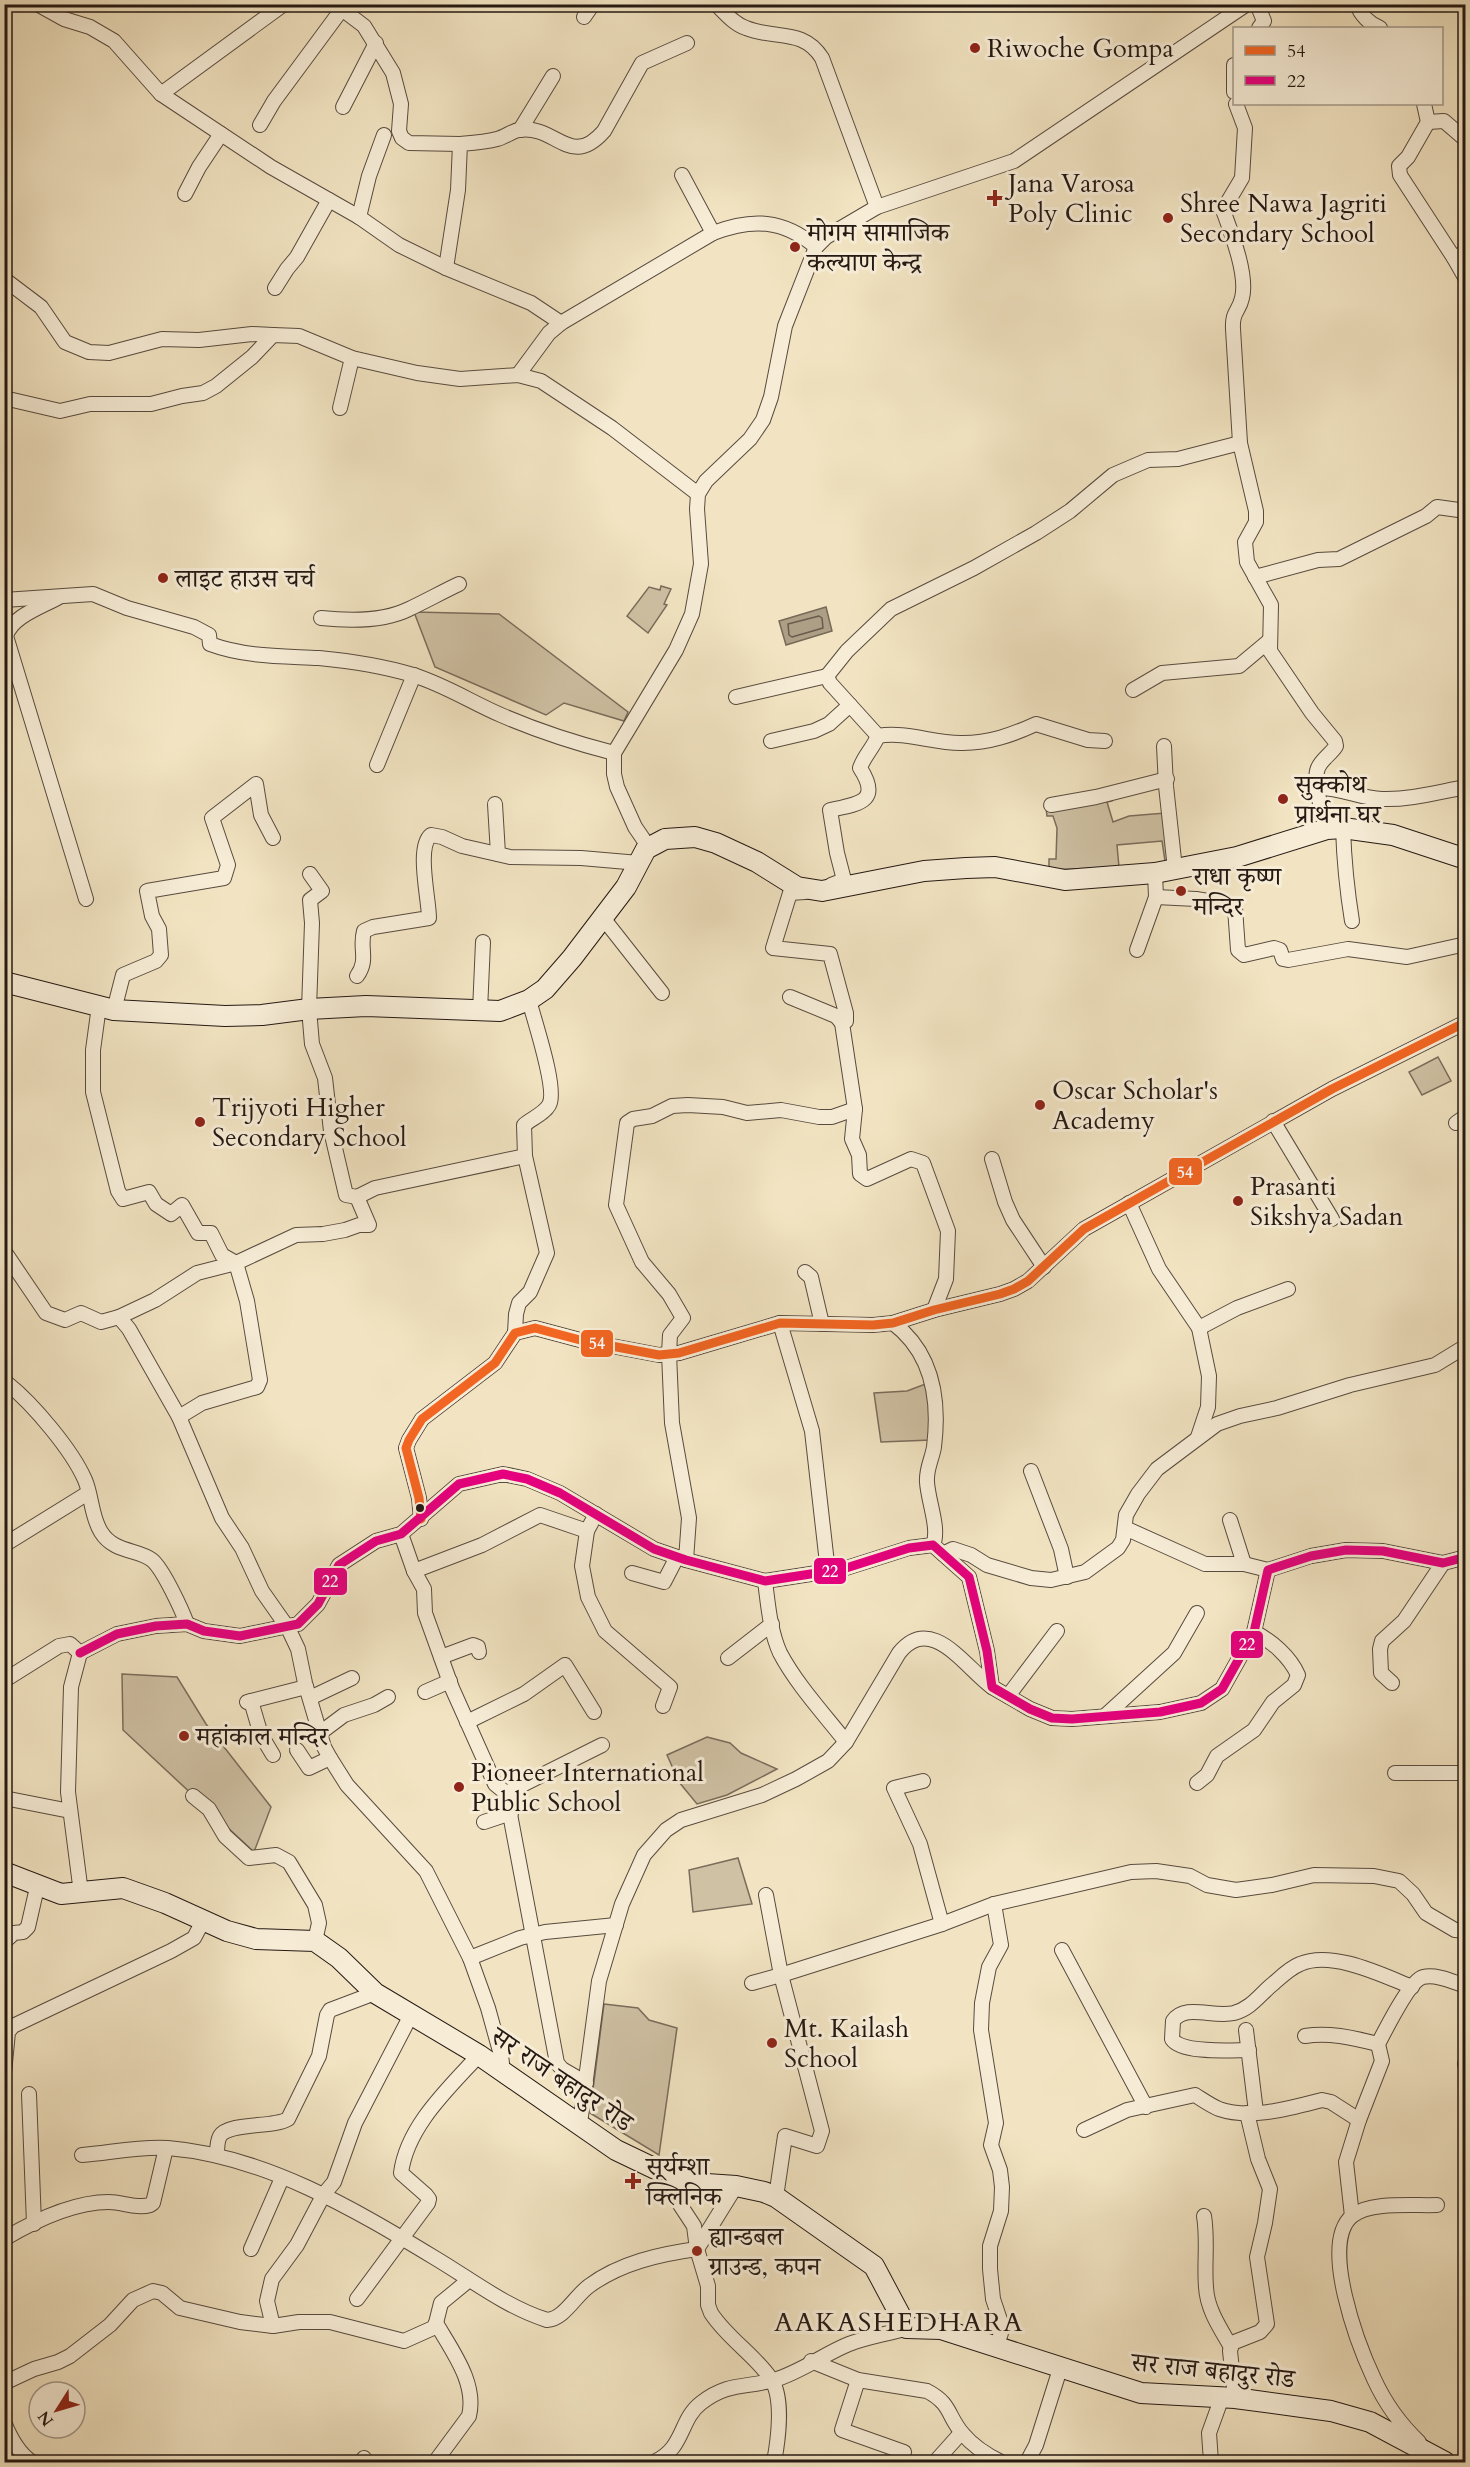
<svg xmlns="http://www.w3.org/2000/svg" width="1470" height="2467" viewBox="0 0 1470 2467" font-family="Cardo,'Noto Serif Devanagari',serif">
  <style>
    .green { fill: #cfc1a4; stroke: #7a6c5c; stroke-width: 1.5 }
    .water { fill: #ac9f86; stroke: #766958; stroke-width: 1.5 }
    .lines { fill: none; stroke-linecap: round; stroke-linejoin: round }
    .shore { stroke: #685c4c; stroke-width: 1.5 }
    .street-casing { stroke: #584b3f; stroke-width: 16 }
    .secondary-casing { stroke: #241813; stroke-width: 22 }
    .street { stroke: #f7edd7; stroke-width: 14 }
    .secondary { stroke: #f7edd7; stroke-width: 20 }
    .bus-1-casing { stroke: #f7edd7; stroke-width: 14 }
    .bus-2-casing { stroke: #f7edd7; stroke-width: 14 }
    .bus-1 { stroke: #f26522; stroke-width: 9 }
    .bus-2 { stroke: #e5007d; stroke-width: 9 }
    .poi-dot { fill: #8f2418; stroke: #f7edd7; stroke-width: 2 }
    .bus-dot { fill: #241813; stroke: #f7edd7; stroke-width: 2 }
    .labels { text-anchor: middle; stroke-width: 6; stroke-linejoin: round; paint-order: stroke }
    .poi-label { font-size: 26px; fill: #241813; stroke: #f7edd7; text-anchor: start }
    .street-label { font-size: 26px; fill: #241813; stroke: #f7edd7 }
    .neighbourhood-label { font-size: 27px; letter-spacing: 1.5px; fill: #241813; stroke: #f7edd7 }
    .line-badge { stroke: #f7edd7; stroke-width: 2 }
    .badge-label { font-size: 16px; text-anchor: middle; font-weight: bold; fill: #fff }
  </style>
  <rect width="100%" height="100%" fill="#f2e4c2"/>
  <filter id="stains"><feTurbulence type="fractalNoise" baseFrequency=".00333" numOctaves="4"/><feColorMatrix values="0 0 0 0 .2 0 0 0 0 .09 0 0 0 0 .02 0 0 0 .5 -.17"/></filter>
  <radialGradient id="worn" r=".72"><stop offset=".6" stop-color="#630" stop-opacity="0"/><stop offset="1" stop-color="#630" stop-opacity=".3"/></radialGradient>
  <g class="green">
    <path d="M661 586 671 589 664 604 667 605 648 633 627 616 649 587 660 590Z"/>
    <path d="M414 612 499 614 628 712 624 721 564 703 546 715 435 667Z"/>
    <path d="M1111 796 1112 801 1107 802 1113 822 1129 816 1165 813 1170 860 1165 861 1162 841 1117 845 1119 867 1049 870V859H1056L1057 828 1053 816H1047L1046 808Z"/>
    <path d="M1438 1057 1451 1081 1422 1095 1409 1072Z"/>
    <path d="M928 1383 931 1440 881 1442 874 1393 907 1391Z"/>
    <path d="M122 1674 177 1677 206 1724 271 1807 254 1852 123 1730Z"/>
    <path d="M707 1737 730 1743 741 1753 777 1769 727 1795 697 1804 679 1782 667 1755Z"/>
    <path d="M738 1858 752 1904 693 1912 689 1870Z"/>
    <path d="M604 2004 638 2008 649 2020 677 2028 659 2155 590 2113Z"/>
  </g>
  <path class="water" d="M826 607 832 631 786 645 779 621Z"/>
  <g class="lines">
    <path class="shore" d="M819 616 822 618 823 628 792 637 789 635 788 624Z"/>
    <defs>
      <g id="street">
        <path d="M37 4 64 19 90 27 114 41 161 94 271 167 359 217 399 245 446 268 531 303 561 323"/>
        <path d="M335 4 364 26 393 73 401 104 399 131 402 138 409 143 460 144"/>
        <path d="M716 4C725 13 734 24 746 28 776 40 803 28 822 58L877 207"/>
        <path d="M1257 4 1264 21 1259 28"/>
        <path d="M1357 4C1360 15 1370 24 1380 28"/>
        <path d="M584 17 593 4"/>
        <path d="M1234 65V92"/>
        <path d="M161 94 284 4"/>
        <path d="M1236 104 1245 128 1242 178 1223 210C1231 232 1248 275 1242 298 1239 312 1232 311 1233 329L1240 443 1256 511V522L1245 542 1247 562 1271 605 1270 651 1312 713 1335 741 1336 746C1331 754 1321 760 1318 768 1312 782 1323 814 1327 829"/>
        <path d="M1424 104 1428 122 1408 157 1399 166 1400 175 1454 258 1466 252"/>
        <path d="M343 107 376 43"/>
        <path d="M1428 122 1444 121 1466 140"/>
        <path d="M260 125 274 101 342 9"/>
        <path d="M520 130 553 76"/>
        <path d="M682 175 713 233"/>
        <path d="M185 194 199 167 221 134"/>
        <path d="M359 217 369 176 384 135"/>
        <path d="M1454 258 1466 279"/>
        <path d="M446 268 458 190 460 144C472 143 486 142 497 139 505 137 512 131 519 130 556 124 570 170 604 131L642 63 687 43"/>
        <path d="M4 279 41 307 65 342 89 352 109 353 162 339 199 340 252 334 273 335"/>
        <path d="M275 288 287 269 297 257 329 200"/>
        <path d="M518 375 549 333 561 323 713 233C752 218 783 219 816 247"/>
        <path d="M4 398 60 411 90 404H151L182 396 203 393 216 386 252 357 273 335 299 336 352 358 417 373 460 379 518 375 541 381 612 428 698 494"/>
        <path d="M340 408 352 358"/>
        <path d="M1255 577 1318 560 1339 559 1426 516 1437 507 1466 511"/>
        <path d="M59 597C42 607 12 616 6 636L86 899"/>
        <path d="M4 600 93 594 127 608 194 627 209 635 210 644C245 657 282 656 319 658 350 661 383 666 413 675 445 685 471 702 501 715 538 731 575 743 614 753"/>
        <path d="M321 618C349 621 383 622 409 609 426 601 442 592 459 584"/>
        <path d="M1133 690 1162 673 1239 666 1269 641"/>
        <path d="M736 697 827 676"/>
        <path d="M878 736 830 683 827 676 847 651 891 609 974 568 1036 533 1070 511 1113 475 1148 460 1178 459 1240 443"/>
        <path d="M771 741 814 731 829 724 850 705"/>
        <path d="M1164 746 1166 786 1175 869"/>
        <path d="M377 765 414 675"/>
        <path d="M1317 788C1340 787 1359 798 1382 799 1410 800 1438 792 1466 787"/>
        <path d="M495 804 498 854"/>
        <path d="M1051 805 1096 797 1167 779"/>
        <path d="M1343 828C1344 860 1347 890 1352 921"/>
        <path d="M648 846 635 827 617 787 614 774V753L676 650 692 614 701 564 697 509 698 494 706 481 750 439 763 420 771 397 785 326 816 247 826 237 877 207 1014 161 1247 4"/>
        <path d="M310 874 322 891 310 900 312 923 309 1009 312 1044 325 1078 331 1131 346 1195 357 1197"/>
        <path d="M831 885 844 880 837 853 830 810C858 804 882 802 860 768 864 756 873 748 878 736 907 731 934 744 963 743 989 743 1012 735 1036 724L1088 740 1105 741"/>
        <path d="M805 892 790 893 773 948 830 954 846 1013V1021L842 1023 855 1109 852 1139 859 1155 860 1174 867 1179 911 1159 923 1163 948 1231 946 1279 934 1310"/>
        <path d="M1156 897 1196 899 1232 905 1235 908 1238 950 1244 955 1274 948 1280 950 1283 959 1288 960 1348 949 1407 957 1466 944"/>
        <path d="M603 918 662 993"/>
        <path d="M1137 950 1156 897 1155 873"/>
        <path d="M357 976C369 959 359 949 364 931L373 927 429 918C429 899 416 847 431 835L442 837 462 846 510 857 581 858 639 863"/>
        <path d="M790 997 836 1016 842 1023"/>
        <path d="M99 1006 93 1050V1092L118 1191 123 1199 149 1192 156 1204 171 1214 182 1205 198 1233H211L222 1255 236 1263 247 1301 260 1380 257 1387 202 1403 179 1417"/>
        <path d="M114 1010 123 975 156 961 161 955 159 929 152 916 147 891 224 878 228 865 212 818 256 784 261 815 273 838"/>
        <path d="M480 1011 483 942"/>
        <path d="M1273 1121 1332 1219"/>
        <path d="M1456 1123 1466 1116"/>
        <path d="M992 1159 1005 1202 1013 1220 1044 1267"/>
        <path d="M1129 1203 1159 1269 1199 1328 1209 1376 1208 1407 1198 1437"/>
        <path d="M4 1251 46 1313 65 1320 81 1313 101 1322 119 1317 129 1329 179 1417 222 1518 242 1548 262 1591 288 1628 298 1649 305 1683 324 1747 330 1758 347 1785 426 1871 470 1958 488 2008 501 2055 503 2072"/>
        <path d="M805 1272 811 1277 822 1324"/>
        <path d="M119 1317 155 1300 197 1273 236 1263 296 1235 323 1234 345 1230 359 1225H369L357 1197 375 1188 525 1156"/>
        <path d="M780 1323 812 1431 828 1572"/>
        <path d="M893 1323C933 1353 940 1399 934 1447 932 1459 926 1469 927 1482 928 1501 940 1529 933 1545"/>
        <path d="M1199 1328 1237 1308 1288 1289"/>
        <path d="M515 1333 516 1314 519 1303 530 1292 547 1253 525 1156 524 1125C531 1119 545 1113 549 1105 558 1090 534 1020 529 1000"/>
        <path d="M4 1384H8C33 1404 72 1450 85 1480 92 1496 91 1516 101 1532 114 1553 138 1549 152 1560 163 1569 182 1610 187 1624"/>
        <path d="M1031 1471 1061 1549 1067 1577"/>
        <path d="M596 1514 587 1531 582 1566 588 1597 605 1631 670 1687 663 1706"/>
        <path d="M421 1519 419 1498 406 1448 409 1440 422 1419 495 1363 515 1333 535 1328 580 1340 659 1355 679 1353 780 1323 873 1325 893 1323 934 1310 1000 1294 1014 1289 1028 1281 1084 1229 1332 1089 1466 1022"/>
        <path d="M1230 1520 1244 1564"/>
        <path d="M1125 1528 1205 1564H1244L1268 1570"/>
        <path d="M401 1534 414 1571 424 1589 425 1613 452 1688 495 1784 506 1793 557 2063 562 2069 586 2083"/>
        <path d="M4 1545 88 1493"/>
        <path d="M943 1554 953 1549 971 1555 987 1565 1031 1578 1051 1580 1085 1572 1118 1548 1123 1540 1126 1515 1138 1494 1157 1469 1217 1424 1240 1416 1277 1408 1350 1385 1435 1365 1466 1346"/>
        <path d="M686 1560 689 1518 672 1423 669 1354 670 1335 683 1318 669 1294 642 1262 616 1205 627 1123 633 1119 652 1116 672 1106 688 1105 723 1107 747 1113 781 1110 819 1117H832L855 1109"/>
        <path d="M414 1571 482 1545 540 1515 587 1531"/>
        <path d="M632 1573 664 1582 677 1557"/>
        <path d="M765 1581C768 1604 770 1631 780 1653 797 1685 824 1714 846 1742"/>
        <path d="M80 1653 117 1634 156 1626 187 1624 204 1631 240 1636 298 1624 318 1604 339 1565 376 1541 401 1534 459 1484 503 1474 527 1479 560 1493 654 1549 686 1560 765 1581 843 1569 909 1548 933 1545 969 1577 987 1651 992 1687 1030 1709 1052 1718 1072 1719 1160 1712 1201 1703 1222 1689 1254 1632 1268 1570 1311 1556 1346 1550 1383 1551 1443 1563 1466 1557"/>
        <path d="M80 1653 71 1687 68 1792 81 1893"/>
        <path d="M441 1657 473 1645 478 1647 479 1652"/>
        <path d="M728 1658 772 1624"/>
        <path d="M4 1672 8 1678 59 1646 70 1644 80 1653"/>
        <path d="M1392 1683 1381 1673 1380 1649 1382 1641 1404 1621 1443 1563"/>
        <path d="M425 1692 450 1681"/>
        <path d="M1008 1696 1057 1631"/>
        <path d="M310 1698 352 1678"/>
        <path d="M251 1701 261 1735 273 1755"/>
        <path d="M247 1702 306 1687"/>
        <path d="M1105 1716 1174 1653 1197 1613"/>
        <path d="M467 1722 524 1694 565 1665 594 1712"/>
        <path d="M320 1733 344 1715 374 1705 388 1697"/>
        <path d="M297 1750 309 1768 330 1758"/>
        <path d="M1395 1773H1466"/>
        <path d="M923 1781 894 1788 920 1844 942 1924"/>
        <path d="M1197 1783 1207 1775 1217 1756 1254 1730 1273 1702 1294 1685 1298 1675C1290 1657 1272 1641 1254 1632"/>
        <path d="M506 1793 602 1745"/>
        <path d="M193 1796 209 1809 225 1836 249 1858 276 1855 289 1862 315 1905 319 1923 315 1941"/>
        <path d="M4 1798 70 1811"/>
        <path d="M484 1822 511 1813"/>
        <path d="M766 1895 781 1975 822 2131 817 2146 785 2136 776 2197"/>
        <path d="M994 1904 1001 1945 989 1967 982 2003 981 2030 996 2123 991 2145 1000 2170 1002 2187 1001 2211 990 2246V2269L993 2299 1001 2323V2333L996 2348"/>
        <path d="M4 1942 14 1933 23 1932 28 1927 38 1883"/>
        <path d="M1062 1950 1146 2107"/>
        <path d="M470 1958 520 1938 545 1932 616 1925"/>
        <path d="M752 1983 781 1975 942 1924 994 1904 1131 1872 1156 1871 1190 1876 1207 1885 1236 1890 1272 1885 1314 1875 1374 1876 1399 1881 1413 1894 1426 1913 1455 1930 1466 1931"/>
        <path d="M1246 2030 1256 2112"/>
        <path d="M1305 2036C1330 2032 1353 2038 1378 2044"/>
        <path d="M1249 2050C1232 2050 1182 2054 1172 2039L1173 2021C1185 2003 1213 2018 1234 2013 1252 2008 1260 1994 1274 1983 1282 1976 1290 1968 1300 1964 1332 1950 1382 1975 1412 1987"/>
        <path d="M1465 2064H1466"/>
        <path d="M4 2073 8 2032 13 2026 171 1951 194 1938 204 1919"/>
        <path d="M29 2094 34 2224"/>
        <path d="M578 2123 581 2116 599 1981 622 1904 644 1855 666 1830 681 1820 762 1795 796 1779 828 1761 846 1742 899 1653C931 1613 964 1666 992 1687"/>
        <path d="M1084 2130 1127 2110 1195 2095C1203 2100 1210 2105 1219 2109 1251 2120 1291 2108 1322 2100L1331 2102 1359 2120"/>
        <path d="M82 2155C109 2153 140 2146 168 2148 265 2156 354 2209 435 2258 472 2280 506 2307 547 2320 564 2319 575 2296 589 2286 620 2263 660 2254 697 2249L736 2186"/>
        <path d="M217 2155C217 2149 217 2141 220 2136 229 2122 273 2128 288 2119L319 2056 327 2015 330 2010 375 1993"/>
        <path d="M664 2173 675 2197 694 2226 697 2249 708 2286V2305L711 2313C727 2338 756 2356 771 2379 784 2398 778 2441 774 2462"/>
        <path d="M1204 2216C1208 2240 1204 2263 1206 2287 1207 2309 1220 2328 1231 2347"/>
        <path d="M1352 2216 1346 2162 1359 2120 1382 2061 1378 2044C1385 2031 1410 1980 1423 1977 1437 1974 1453 1982 1466 1986"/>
        <path d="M4 2239C34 2221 74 2202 109 2202 122 2202 137 2209 150 2205L153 2203 166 2148"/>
        <path d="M251 2249 282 2178"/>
        <path d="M357 2299 428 2203 429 2199 426 2195 401 2173C407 2126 449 2088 479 2055"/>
        <path d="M273 2326 267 2301 272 2279 297 2245 324 2194 334 2182 355 2123 411 2015"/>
        <path d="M811 2361 858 2380 927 2391C952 2404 947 2416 963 2434 973 2446 987 2455 1001 2462"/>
        <path d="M858 2380 842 2430 904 2452"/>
        <path d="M4 2383 34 2369 58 2362 70 2356 110 2325 133 2300 153 2291 162 2293 180 2308 240 2322 273 2326 299 2322H330L404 2341 433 2328 436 2323 441 2303 469 2280"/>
        <path d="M1235 2398 1230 2351 1232 2343 1260 2332 1267 2324 1257 2257 1265 2223 1270 2189 1258 2159 1247 2113"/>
        <path d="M4 2422C10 2437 18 2453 32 2462"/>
        <path d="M1419 2442C1400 2424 1385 2403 1374 2379 1359 2347 1319 2244 1352 2216 1370 2201 1415 2206 1437 2205"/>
        <path d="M364 2458 367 2462"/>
        <path d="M435 2462 469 2416C477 2383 452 2351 436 2323"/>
        <path d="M654 2462C685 2448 679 2420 701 2403 728 2382 746 2388 774 2380 801 2372 824 2354 849 2344 867 2337 888 2334 907 2328"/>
        <path d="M935 2462 961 2433"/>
        <path d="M1027 2462 1036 2445 1060 2369"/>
        <path d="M1211 2462 1209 2433 1222 2397"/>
      </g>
      <g id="secondary">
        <path d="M4 982 114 1010 225 1016 262 1015 309 1009 366 1006 500 1011 529 1000 545 989 572 958 626 887 646 849 665 839 695 837 716 843 757 862 797 887 822 891 924 871 966 868 995 867 1065 880 1155 873 1237 857 1327 829 1343 828 1393 835 1466 859"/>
        <path d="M4 1872 61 1894 123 1888 165 1903 227 1931 256 1939 315 1941 339 1958 375 1993 479 2055 616 2150 664 2173 692 2183 736 2186 764 2192 776 2197 874 2266 907 2328 941 2329 1141 2393 1235 2398 1331 2411 1370 2422 1445 2462"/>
      </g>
    </defs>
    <use href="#street" class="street-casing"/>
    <use href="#secondary" class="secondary-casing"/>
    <use href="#street" class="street"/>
    <use href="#secondary" class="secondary"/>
    <defs>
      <path id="bus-1" d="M421 1519 419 1498 406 1448 409 1440 422 1419 495 1363 515 1333 535 1328 580 1340 659 1355 679 1353 780 1323 873 1325 893 1323 934 1310 1000 1294 1014 1289 1028 1281 1084 1229 1332 1089 1466 1022"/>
      <path id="bus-2" d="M80 1653 117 1634 156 1626 187 1624 204 1631 240 1636 298 1624 318 1604 339 1565 376 1541 401 1534 459 1484 503 1474 527 1479 560 1493 654 1549 686 1560 765 1581 843 1569 909 1548 933 1545 969 1577 987 1651 992 1687 1030 1709 1052 1718 1072 1719 1160 1712 1201 1703 1222 1689 1254 1632 1268 1570 1311 1556 1346 1550 1383 1551 1443 1563 1466 1557"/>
    </defs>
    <use href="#bus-1" class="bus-1-casing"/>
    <use href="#bus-2" class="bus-2-casing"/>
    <use href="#bus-1" class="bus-1"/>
    <use href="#bus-2" class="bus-2"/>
  </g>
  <g class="poi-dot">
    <circle cx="975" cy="48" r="6"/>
    <path d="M992 189h6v6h6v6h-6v6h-6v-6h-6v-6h6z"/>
    <circle cx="1168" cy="218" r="6"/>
    <circle cx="795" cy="247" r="6"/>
    <circle cx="163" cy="578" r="6"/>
    <circle cx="1283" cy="799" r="6"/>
    <circle cx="1181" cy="891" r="6"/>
    <circle cx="1040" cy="1105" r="6"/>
    <circle cx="200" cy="1122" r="6"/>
    <circle cx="1238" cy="1201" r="6"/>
    <circle cx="184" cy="1736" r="6"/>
    <circle cx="459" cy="1787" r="6"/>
    <circle cx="772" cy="2043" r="6"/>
    <path d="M630 2172h6v6h6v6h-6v6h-6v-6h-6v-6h6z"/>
    <circle cx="697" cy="2251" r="6"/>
  </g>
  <circle class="bus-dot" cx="420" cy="1508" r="5"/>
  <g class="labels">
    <g class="poi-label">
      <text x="987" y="57">Riwoche Gompa</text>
      <text x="1008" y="192">Jana Varosa<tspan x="1008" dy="30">Poly Clinic</tspan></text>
      <text x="1180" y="212">Shree Nawa Jagriti<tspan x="1180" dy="30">Secondary School</tspan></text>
      <text x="807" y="241">मोगम सामाजिक<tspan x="807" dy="30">कल्याण केन्द्र</tspan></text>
      <text x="175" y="587">लाइट हाउस चर्च</text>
      <text x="1295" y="793">सुक्कोथ<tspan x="1295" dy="30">प्रार्थना घर</tspan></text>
      <text x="1193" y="885">राधा कृष्ण<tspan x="1193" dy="30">मन्दिर</tspan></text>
      <text x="1052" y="1099">Oscar Scholar's<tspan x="1052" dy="30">Academy</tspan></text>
      <text x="212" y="1116">Trijyoti Higher<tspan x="212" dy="30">Secondary School</tspan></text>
      <text x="1250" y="1195">Prasanti<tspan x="1250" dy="30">Sikshya Sadan</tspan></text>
      <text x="196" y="1745">महांकाल मन्दिर</text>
      <text x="471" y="1781">Pioneer International<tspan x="471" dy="30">Public School</tspan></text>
      <text x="784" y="2037">Mt. Kailash<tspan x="784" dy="30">School</tspan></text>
      <text x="646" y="2175">सूर्यम्शा<tspan x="646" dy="30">क्लिनिक</tspan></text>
      <text x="709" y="2245">ह्यान्डबल<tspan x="709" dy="30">ग्राउन्ड, कपन</tspan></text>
    </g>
    <g class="street-label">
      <text transform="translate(562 2079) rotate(34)" y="9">सर राज बहादुर रोड</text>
      <text transform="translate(1213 2370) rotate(6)" y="9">सर राज बहादुर रोड</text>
    </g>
    <g class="neighbourhood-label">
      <text x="899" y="2331">AAKASHEDHARA</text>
    </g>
  </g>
  <g class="line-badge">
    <rect x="1168" y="1157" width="35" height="29" rx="6" fill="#f26522"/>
    <rect x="580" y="1329" width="34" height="29" rx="6" fill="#f26522"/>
    <rect x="813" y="1557" width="34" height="28" rx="6" fill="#e5007d"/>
    <rect x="313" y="1567" width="35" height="29" rx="6" fill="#e5007d"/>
    <rect x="1230" y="1630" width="34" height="29" rx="6" fill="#e5007d"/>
  </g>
  <g class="badge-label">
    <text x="1185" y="1178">54</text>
    <text x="597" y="1349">54</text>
    <text x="830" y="1577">22</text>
    <text x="330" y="1587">22</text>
    <text x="1247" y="1650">22</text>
  </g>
  <rect width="1470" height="2467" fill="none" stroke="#f2e4c2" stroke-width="24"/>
  <rect x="6" y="6" width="1458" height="2455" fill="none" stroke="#241813" stroke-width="3"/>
  <rect x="12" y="12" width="1446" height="2443" fill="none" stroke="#241813" stroke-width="1.5"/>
  <rect x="1233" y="27" width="210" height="78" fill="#f7edd7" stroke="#a39889" stroke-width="1.5"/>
  <rect x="1245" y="46" width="30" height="9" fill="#f26522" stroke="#a39889" stroke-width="1.5"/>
  <text x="1287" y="57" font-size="18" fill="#241813">54</text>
  <rect x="1245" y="76" width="30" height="9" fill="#e5007d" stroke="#a39889" stroke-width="1.5"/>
  <text x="1287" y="87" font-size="18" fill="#241813">22</text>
  <g transform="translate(57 2410) rotate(233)"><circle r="28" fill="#f7edd7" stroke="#a39889" stroke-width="1.5"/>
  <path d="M0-4.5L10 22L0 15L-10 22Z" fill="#8f2418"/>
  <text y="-9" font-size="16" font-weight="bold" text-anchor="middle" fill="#241813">N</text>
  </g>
  <rect width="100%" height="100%" filter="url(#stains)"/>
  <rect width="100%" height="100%" fill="url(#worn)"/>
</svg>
